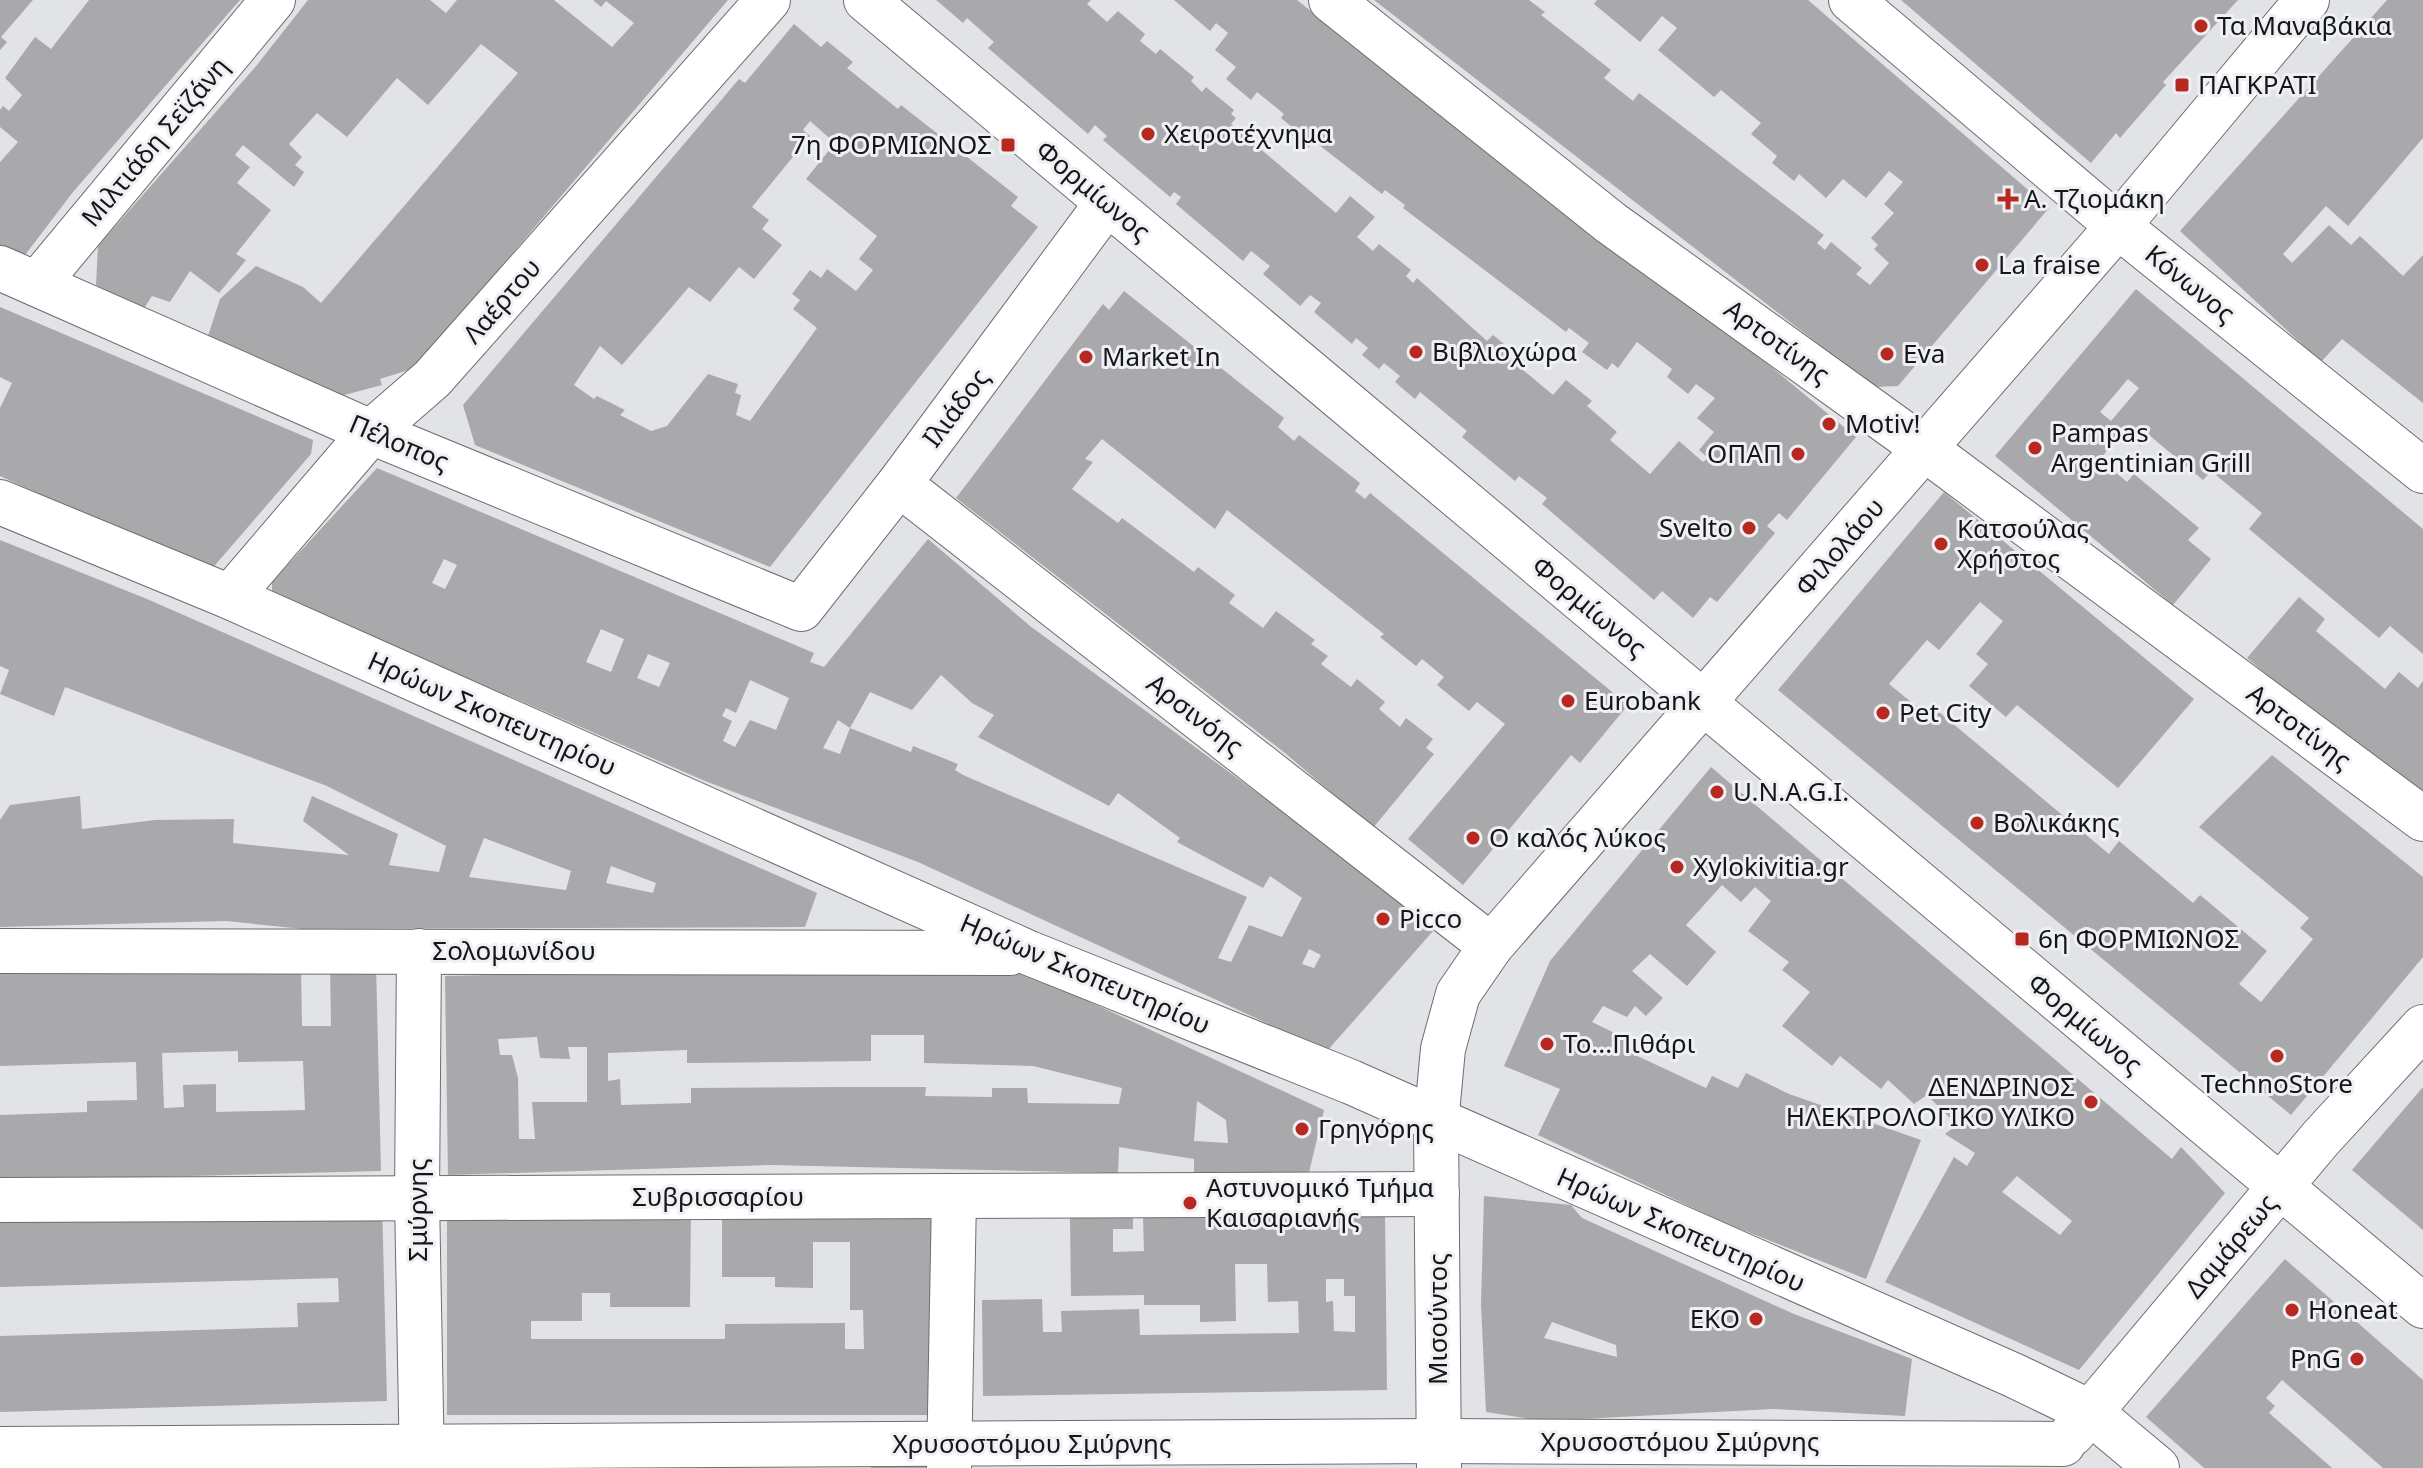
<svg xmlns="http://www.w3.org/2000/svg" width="2423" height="1468" viewBox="0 0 2423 1468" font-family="'Noto Sans',sans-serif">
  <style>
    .building { fill: #a9a8ab; fill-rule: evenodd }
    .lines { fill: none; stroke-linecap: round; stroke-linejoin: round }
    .minor-casing { stroke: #6d6e71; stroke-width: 46 }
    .major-casing { stroke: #6d6e71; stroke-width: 46 }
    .minor { stroke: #fff; stroke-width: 44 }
    .major { stroke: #fff; stroke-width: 44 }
    .poi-dot { fill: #b72920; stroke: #eff0f4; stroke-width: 3 }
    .labels { text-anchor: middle; stroke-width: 6; stroke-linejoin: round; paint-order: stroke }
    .poi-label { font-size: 26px; fill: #151617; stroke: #eff0f4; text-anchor: start }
    .street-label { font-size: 26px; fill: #151617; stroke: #eff0f4 }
  </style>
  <rect width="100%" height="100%" fill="#e2e3e7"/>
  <g class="building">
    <path d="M0 0H33L1 37 7 42 0 50Z"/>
    <path d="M89 0H240L73 192 22 259 0 249V162L18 142 0 127V110L3 106 9 111 22 95 5 78 35 37 51 49Z"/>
    <path d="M308 0H430L446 13 457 0H554L612 47 634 23 606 1 601 7 593 0H728L415 368 380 379 382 385 333 398 207 339 220 299 256 266 303 287 321 303 518 73 481 44 428 105 397 78 347 137 317 113 289 144 302 157 295 165 304 172 294 187 243 145 235 155 250 167 237 183 271 210 236 254 246 260 219 293 190 271 170 302 152 296 143 310 96 285 98 246 257 65Z"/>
    <path d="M936 0H1091L1087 4 1107 22 1118 11 1145 34 1140 41 1156 54 1160 49 1194 77 1191 81 1202 92 1206 87 1234 110 1231 114 1236 118 1231 124 1336 213 1350 196 1375 217 1357 237 1373 251 1379 244 1411 270 1406 276 1413 283 1417 278 1487 341 1493 335 1510 349 1505 355 1553 395 1566 380 1592 401 1587 406 1617 432 1610 440 1650 474 1679 441 1703 462 1708 458 1699 450 1714 432 1697 418 1715 398 1696 384 1688 394 1667 377 1672 369 1637 342 1618 368 1612 363 1607 370 1582 352 1589 343 1569 328 1566 332 1403 208 1405 205 1385 190 1382 194 1314 141 1308 148 1288 132 1292 127 1281 118 1284 114 1257 92 1251 100 1226 79 1236 67 1215 50 1228 33 1216 23 1210 31 1174 0H1297L1509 168 1752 351 1856 437 1787 520 1779 513 1767 526 1775 533 1717 602 1710 597 1693 618 1662 591 1654 600 1542 504 1547 498 1519 476 1515 481 1462 437 1467 431 1420 392 1415 399 1395 382 1400 376 1384 363 1379 369 1362 355 1368 348 1356 338 1352 344 1314 312 1321 303 1310 295 1300 306 1263 274 1270 266 1251 251 1243 261 1176 204 1181 197 1174 192 1170 197 1103 140 1107 136 1095 125 1088 134 988 48 994 42 967 18 963 23Z"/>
    <path d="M1374 0H1529L1545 12 1541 15 1611 70 1604 78 1633 101 1639 93 1824 235 1817 243 1825 250 1831 242 1862 268 1856 274 1870 285 1889 263 1874 249 1878 245 1871 238 1894 213 1884 204 1903 182 1889 171 1866 198 1843 179 1826 198 1799 174 1794 181 1772 163 1777 156 1751 134 1761 123 1721 90 1714 97 1658 50 1677 28 1662 16 1640 42 1594 4 1597 0H1808L2049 208 1898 386 1874 387Z"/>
    <path d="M1901 0H2238L2163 82 2166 85 2120 138 2116 133 2091 163Z"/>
    <path d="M2387 0H2423V138L2348 226 2326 206 2283 254 2292 263 2329 225 2351 245 2360 236 2403 276 2423 255V403L2342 339 2321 362 2180 231Z"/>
    <path d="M794 24 821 47 827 41 853 62 847 68 898 109 901 105 1018 197 1011 206 1038 227 770 567 475 445 463 405 739 79 745 83ZM810 121 835 143 806 179 877 236 859 259 873 270 856 291 827 269 821 278 810 270 792 294 800 300 793 309 817 328 750 421 736 415 741 395 735 393 738 384 708 374 667 426 651 431 620 415 625 410 597 396 594 399 574 385 600 346 622 365 689 287 710 302 739 267 754 279 782 245 762 229 769 220 752 207 810 136 803 130Z"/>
    <path d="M2136 289 2423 529V654L2390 626 2379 638 2249 529 2262 513 2211 471 2203 480 2149 435 2140 446 2123 432 2100 459 2127 482 2134 474 2199 528 2188 540 2211 559 2173 605 1995 456ZM2128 379 2139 388 2111 421 2100 412Z"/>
    <path d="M1124 291 1284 418 1278 427 1294 441 1299 435 1360 483 1355 491 1365 499 1370 493 1628 705 1580 763 1571 755 1463 885 1408 839 1505 724 1477 702 1469 711 1437 685 1444 677 1422 659 1416 666 1380 637 1384 634 1227 510 1215 529 1102 439 1085 459 1093 462 1072 489 1118 523 1122 518 1194 572 1198 567 1235 595 1229 603 1263 628 1276 611 1315 640 1311 644 1328 656 1321 664 1351 687 1357 679 1385 702 1379 709 1400 727 1406 718 1433 739 1426 748 1434 754 1373 828 1285 753 956 498 1103 304 1109 310Z"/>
    <path d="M0 307 313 440 311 454 210 571 0 476V408L12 383 0 377Z"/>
    <path d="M377 468 814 653 810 662 824 667 928 539 1030 626 1304 827 1434 930 1327 1051 918 862 705 781 272 593V582ZM444 559 457 565 445 589 432 583ZM601 629 624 639 611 672 586 662ZM648 654 670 663 659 687 637 678ZM941 675 972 703 994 715 978 737 1109 806 1118 793 1180 838 1177 842 1263 888 1270 876 1302 898 1282 937 1249 925 1231 962 1218 958 1247 897 963 775 955 770 958 764 913 746 911 752 850 728 840 754 823 748 838 720 850 728 870 692 912 710ZM750 680 789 698 776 730 750 720 735 747 723 741 732 721 722 716 726 708 736 713ZM1309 949 1321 955 1314 968 1302 964Z"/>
    <path d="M1944 492 2194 699 2118 788 2017 705 2006 717 1969 686 1988 664 1976 654 2003 621 1980 602 1939 650 1927 640 1889 684 1932 719 1939 712 2109 854 2119 841 2193 903 2200 895 2267 951 2239 984 2261 1002 2313 939 2300 928 2309 918 2199 827 2272 755 2423 877V957L2291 1115 1778 690Z"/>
    <path d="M0 540 147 599 817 893 805 927 303 929 226 921 0 927V820L10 805 80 796 82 829 155 820 234 819 233 843 349 855 303 821 312 796 398 834 389 865 439 872 446 846 327 786 65 687 54 716 0 694 9 670 0 666ZM484 838 571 871 566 890 469 877ZM611 866 656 883 653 893 606 883Z"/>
    <path d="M2299 597 2325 619 2316 631 2385 689 2399 672 2418 688 2423 681V805L2247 658Z"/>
    <path d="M1711 767 2172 1159 2181 1147 2225 1193 2079 1370 1885 1282 1954 1157 1967 1166 1975 1153 1945 1134 1957 1125 1927 1095 1914 1104 1888 1080 1881 1089 1840 1056 1832 1066 1782 1026 1810 992 1782 970 1789 962 1748 931 1771 901 1755 887 1741 902 1722 885 1686 925 1716 952 1687 986 1650 954 1632 971 1663 998 1646 1016 1635 1006 1627 1017 1603 1006 1592 1022 1637 1044 1633 1054 1706 1088 1712 1076 1738 1088 1746 1073 1789 1094 1921 1140 1866 1279 1725 1223 1538 1135 1560 1089 1504 1066 1550 961ZM2017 1176 2072 1221 2060 1235 2002 1192Z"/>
    <path d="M376 964 381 1171 0 1181V1115L87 1112V1101L137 1100 136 1062 0 1066V974L301 966 302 1026H331L330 965ZM238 1051V1062L303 1061 305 1110 216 1112V1084L183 1085 184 1107 164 1108 162 1053Z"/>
    <path d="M767 969 1025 972 1324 1110 1306 1185 1194 1178V1159L1119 1147 1118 1173 771 1165 448 1175 445 976ZM871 1035H924V1063L1033 1066 1122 1088 1119 1104 1028 1103 1027 1088H992V1097L925 1096 926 1087H844L691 1088V1103L621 1105 620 1079 608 1081V1053L687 1050V1063L871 1061ZM537 1037 540 1058 570 1059 568 1047H587V1102H532L535 1139H519L518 1078 512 1055H500L498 1039ZM1197 1101 1226 1120 1228 1143 1194 1141Z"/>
    <path d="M2423 1087V1230L2352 1170Z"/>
    <path d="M1484 1196 1571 1205 1582 1218 1794 1314 1912 1359 1905 1416 1773 1409 1543 1421 1486 1412 1481 1304ZM1552 1322 1616 1345 1617 1357 1544 1338Z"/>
    <path d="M382 1201 387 1401 0 1412V1336L298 1327 297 1303 339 1302 338 1278 0 1287V1211Z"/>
    <path d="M933 1201V1415H447V1205H691L690 1307H610V1293H582V1321H531V1339H725V1324L845 1323V1349H864L863 1310H850V1242H813V1288L775 1287V1277H722V1202Z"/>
    <path d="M1385 1212 1387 1390 983 1396 982 1300 1042 1299 1043 1332H1062L1061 1311 1139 1309 1140 1335 1299 1333 1298 1301 1268 1302 1267 1264H1235L1236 1321 1200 1322V1305H1144V1295L1071 1296 1070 1216 1133 1215V1229H1113V1252L1144 1251 1143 1216ZM1326 1279H1344V1296H1355V1332L1334 1331 1333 1301 1326 1302Z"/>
    <path d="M2285 1259 2423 1380V1468H2383L2282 1380 2266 1398 2275 1406 2269 1413 2332 1468H2204L2146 1417Z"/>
    <path d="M927 1464V1468H871V1465Z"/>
  </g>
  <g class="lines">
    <defs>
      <g id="minor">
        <path d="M866 0 2423 1306"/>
        <path d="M1331 0 1611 223 1925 449 2423 819"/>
        <path d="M1851 0 2118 226 2423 471"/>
        <path d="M0 268 371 432 801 609 899 484 1107 203"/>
        <path d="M37 284 273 0"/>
        <path d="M899 484 1491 946"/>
        <path d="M0 502 230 597 1029 953 1351 1082 2013 1375 2090 1412 2157 1468"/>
        <path d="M230 597 371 432 432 379 768 0"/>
        <path d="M0 951 1010 953"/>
        <path d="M419 951 417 1198 422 1468"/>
        <path d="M0 1200 1437 1194"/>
        <path d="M2072 1434 2321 1138 2423 1027"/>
        <path d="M0 1449 1438 1441 2063 1444"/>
        <path d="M949 1468 954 1196"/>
      </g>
      <path id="major" d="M1439 1468 1436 1123 1443 1049 1458 994 1491 946 2118 226 2307 0"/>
    </defs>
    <use href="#minor" class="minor-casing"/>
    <use href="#major" class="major-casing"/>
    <use href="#minor" class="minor"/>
    <use href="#major" class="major"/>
  </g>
  <g class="poi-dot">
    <circle cx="2201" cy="26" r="8"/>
    <rect x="2174" y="77" width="16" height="16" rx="4"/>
    <circle cx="1148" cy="134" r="8"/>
    <rect x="1000" y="137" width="16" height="16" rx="4"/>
    <path d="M2004 187h8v8h8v8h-8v8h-8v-8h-8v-8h8z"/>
    <circle cx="1982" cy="265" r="8"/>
    <circle cx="1416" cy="352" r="8"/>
    <circle cx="1887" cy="354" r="8"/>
    <circle cx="1086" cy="357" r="8"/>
    <circle cx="1829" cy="424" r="8"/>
    <circle cx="2035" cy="448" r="8"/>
    <circle cx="1798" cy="454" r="8"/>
    <circle cx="1749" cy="528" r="8"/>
    <circle cx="1941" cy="544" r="8"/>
    <circle cx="1568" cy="701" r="8"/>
    <circle cx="1883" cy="713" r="8"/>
    <circle cx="1717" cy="792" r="8"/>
    <circle cx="1977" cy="823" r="8"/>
    <circle cx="1473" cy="838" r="8"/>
    <circle cx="1677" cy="867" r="8"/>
    <circle cx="1383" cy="919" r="8"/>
    <rect x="2014" y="931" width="16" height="16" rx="4"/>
    <circle cx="1547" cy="1044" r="8"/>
    <circle cx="2277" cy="1056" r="8"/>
    <circle cx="2091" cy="1102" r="8"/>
    <circle cx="1302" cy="1129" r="8"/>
    <circle cx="1190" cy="1203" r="8"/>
    <circle cx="2292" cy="1310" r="8"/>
    <circle cx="1756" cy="1319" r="8"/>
    <circle cx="2357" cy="1359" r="8"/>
  </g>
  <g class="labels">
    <g class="poi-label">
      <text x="2217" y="35">Τα Μαναβάκια</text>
      <text x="2198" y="94">ΠΑΓΚΡΑΤΙ</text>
      <text x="1164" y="143">Χειροτέχνημα</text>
      <text x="992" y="154" text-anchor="end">7η ΦΟΡΜΙΩΝΟΣ</text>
      <text x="2024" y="208">Α. Τζιομάκη</text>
      <text x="1998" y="274">La fraise</text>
      <text x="1432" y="361">Βιβλιοχώρα</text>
      <text x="1903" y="363">Eva</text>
      <text x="1102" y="366">Market In</text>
      <text x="1845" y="433">Motiv!</text>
      <text x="2051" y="442">Pampas<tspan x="2051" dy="30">Argentinian Grill</tspan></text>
      <text x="1782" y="463" text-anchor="end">ΟΠΑΠ</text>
      <text x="1733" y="537" text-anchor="end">Svelto</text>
      <text x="1957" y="538">Κατσούλας<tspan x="1957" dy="30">Χρήστος</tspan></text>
      <text x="1584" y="710">Eurobank</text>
      <text x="1899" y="722">Pet City</text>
      <text x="1733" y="801">U.N.A.G.I.</text>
      <text x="1993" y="832">Βολικάκης</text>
      <text x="1489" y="847">Ο καλός λύκος</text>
      <text x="1693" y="876">Xylokivitia.gr</text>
      <text x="1399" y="928">Picco</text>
      <text x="2038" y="948">6η ΦΟΡΜΙΩΝΟΣ</text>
      <text x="1563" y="1053">Το...Πιθάρι</text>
      <text x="2277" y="1093" text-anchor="middle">TechnoStore</text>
      <text x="2075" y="1096" text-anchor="end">ΔΕΝΔΡΙΝΟΣ<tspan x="2075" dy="30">ΗΛΕΚΤΡΟΛΟΓΙΚΟ ΥΛΙΚΟ</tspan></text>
      <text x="1318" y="1138">Γρηγόρης</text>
      <text x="1206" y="1197">Αστυνομικό Τμήμα<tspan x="1206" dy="30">Καισαριανής</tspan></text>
      <text x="2308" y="1319">Honeat</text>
      <text x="1740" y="1328" text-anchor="end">EKO</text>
      <text x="2341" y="1368" text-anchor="end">PnG</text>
    </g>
    <g class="street-label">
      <text transform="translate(155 142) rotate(-50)" y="9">Μιλτιάδη Σεϊζάνη</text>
      <text transform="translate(1093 191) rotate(40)" y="9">Φορμίωνος</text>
      <text transform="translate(2190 284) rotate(39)" y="9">Κόνωνος</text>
      <text transform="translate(502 301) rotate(-49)" y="9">Λαέρτου</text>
      <text transform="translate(1777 342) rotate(36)" y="9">Αρτοτίνης</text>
      <text transform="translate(956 408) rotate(-53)" y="9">Ιλιάδος</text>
      <text transform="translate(399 443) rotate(23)" y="9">Πέλοπος</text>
      <text transform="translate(1840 547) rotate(-49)" y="9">Φιλολάου</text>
      <text transform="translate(1589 607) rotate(40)" y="9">Φορμίωνος</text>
      <text transform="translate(492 714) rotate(24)" y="9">Ηρώων Σκοπευτηρίου</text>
      <text transform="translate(1195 715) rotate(38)" y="9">Αρσινόης</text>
      <text transform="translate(2299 727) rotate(37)" y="9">Αρτοτίνης</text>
      <text x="514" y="960">Σολομωνίδου</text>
      <text transform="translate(1085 974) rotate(23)" y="9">Ηρώων Σκοπευτηρίου</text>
      <text transform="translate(2085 1024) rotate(40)" y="9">Φορμίωνος</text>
      <text x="718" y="1206">Συβρισσαρίου</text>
      <text transform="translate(418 1210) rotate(-90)" y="9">Σμύρνης</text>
      <text transform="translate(1681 1230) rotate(24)" y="9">Ηρώων Σκοπευτηρίου</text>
      <text transform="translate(2231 1246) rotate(-50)" y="9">Δαμάρεως</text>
      <text transform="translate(1438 1319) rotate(-90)" y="9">Μισούντος</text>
      <text x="1680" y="1451">Χρυσοστόμου Σμύρνης</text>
      <text x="1032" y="1453">Χρυσοστόμου Σμύρνης</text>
    </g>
  </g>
</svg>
